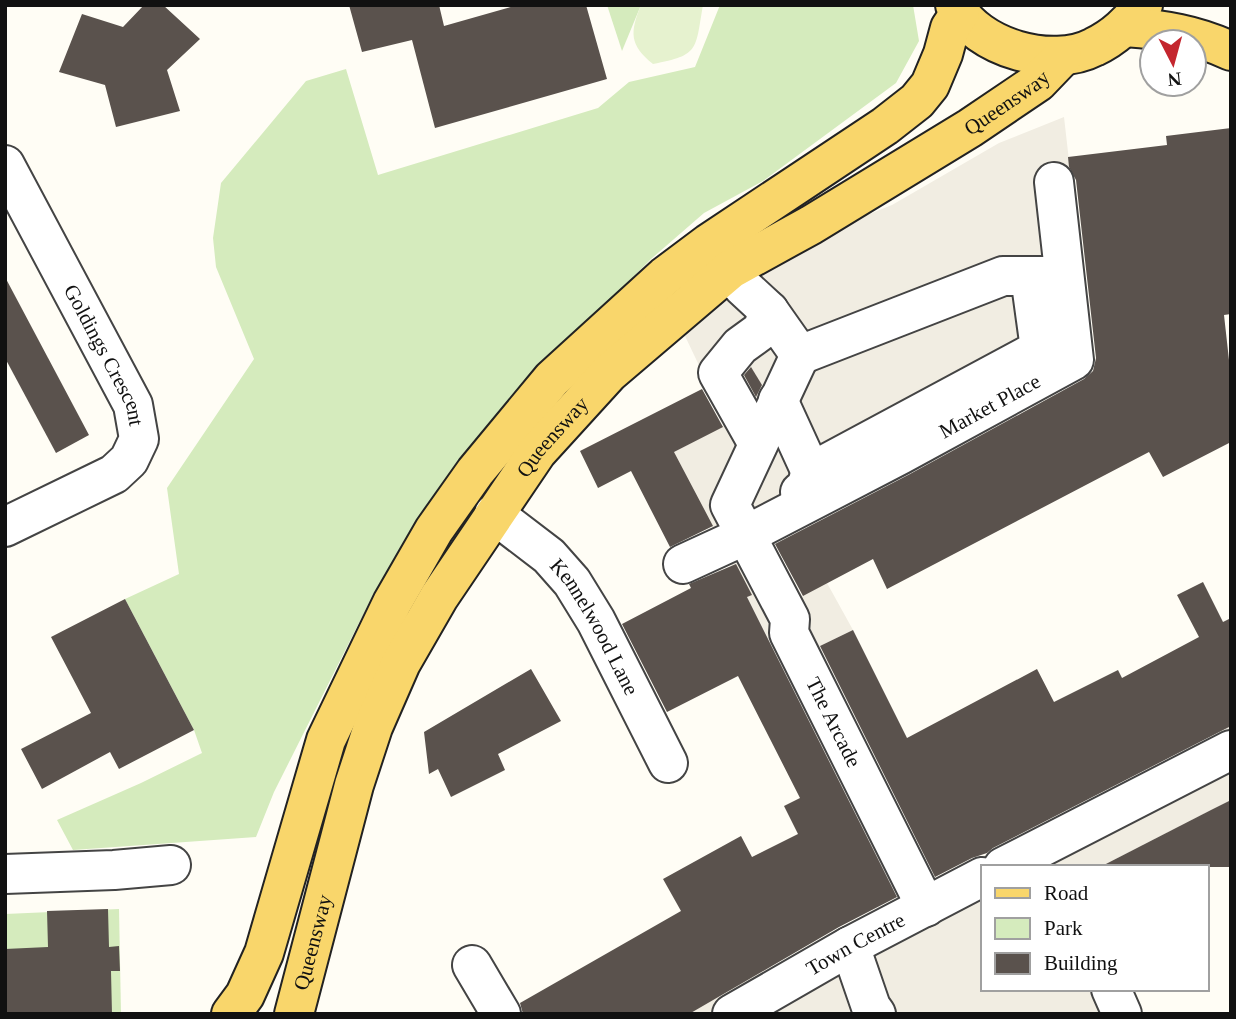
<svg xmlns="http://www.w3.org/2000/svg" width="1236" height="1019" viewBox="0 0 1236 1019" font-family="Georgia,serif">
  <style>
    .green { fill: #d5ebbd }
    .pitch { fill: #e6f2cf }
    .plaza { fill: #f1ede2 }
    .building { fill: #5a524d }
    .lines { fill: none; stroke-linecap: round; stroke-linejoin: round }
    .minor-casing { stroke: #444; stroke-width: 42 }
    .major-casing { stroke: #222; stroke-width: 42 }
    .minor { stroke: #fff; stroke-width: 38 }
    .major { stroke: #f9d66b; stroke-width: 38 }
    .labels { text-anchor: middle; stroke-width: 7; stroke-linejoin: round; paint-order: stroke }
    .street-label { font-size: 21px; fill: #111; stroke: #fff }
  </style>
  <rect width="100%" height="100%" fill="#fffdf5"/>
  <g class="green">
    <path d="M607 5H641L622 51Z"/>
    <path d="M720 5H913L919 41 896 83 763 181 704 213 651 259 542 369 468 457 369 603 274 792 256 837 73 850 57 820 141 783 202 753 194 730 125 599 179 574 167 488 254 359 216 267 213 238 221 183 306 81 346 69 378 175 598 108 629 82 695 67Z"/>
    <path d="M119 909 121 1014H5V914Z"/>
  </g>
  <path class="pitch" d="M641 5H703C695 50 700 55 653 64 629 45 630 32 641 5Z"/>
  <path class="plaza" d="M1064 117 1092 362 768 534 802 596 827 583 853 630 818 647 933 879 991 852 1231 726V800L1100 867H982V989H1121L1133 1014H689L723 992 900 899 674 452 727 424 685 336 742 286 812 237 892 205 999 143Z"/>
  <g class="building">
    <path d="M144 5H163L200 39 167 70 180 111 116 127 105 85 59 72 82 14 123 27Z"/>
    <path d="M349 5H439L444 26 518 5H586L607 79 435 128 412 40 362 52Z"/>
    <path d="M1231 128V314L1224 315 1231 378V442L1163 477 1149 452 887 589 873 559 803 596 775 544 910 474 1084 379 1093 371 1096 358 1076 180 1069 167 1068 157 1167 145 1166 136Z"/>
    <path d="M5 277 89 435 56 453 5 358Z"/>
    <path d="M751 367 762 385 756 397 744 375Z"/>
    <path d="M702 389 723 427 674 452 713 526 670 547 631 471 598 488 580 451Z"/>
    <path d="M736 564 752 595 747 597 897 897 839 927 689 1014H523L520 1003 681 911 663 879 741 836 752 857 798 834 784 806 800 798 738 676 667 712 622 624 691 588 689 584Z"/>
    <path d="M1203 582 1223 622 1231 618V726L993 848 987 853 972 858 935 877 820 646 853 630 907 738 1037 669 1054 702 1118 670 1122 678 1199 637 1177 595Z"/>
    <path d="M125 599 194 730 119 769 110 752 42 789 21 749 91 713 51 637Z"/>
    <path d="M531 669 561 721 498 754 505 770 451 797 438 769 429 774 424 732Z"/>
    <path d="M1231 800V867H1100L1211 810Z"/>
    <path d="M108 909 109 947 119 946 120 971H111L112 1014H5V949L48 947 47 911Z"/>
  </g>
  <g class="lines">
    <defs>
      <g id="minor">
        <path id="s1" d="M5 165 133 405 139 439 129 460 114 474 5 527"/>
        <path d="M742 286 769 311 800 355 1003 276H1053"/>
        <path id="s2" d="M800 355 730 505 790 619 789 633 926 907"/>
        <path d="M778 400 811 472"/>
        <path d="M758 444 718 373 740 346 762 330 769 311"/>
        <path d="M800 492 806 487 811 472 1040 349 1030 276"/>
        <path id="s3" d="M494 514 549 556 572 582 596 621 668 763"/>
        <path id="s4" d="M683 564 746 535 900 455 1074 360 1054 182"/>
        <path d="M1003 867 1231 750"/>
        <path d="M5 874 114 870 171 865"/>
        <path d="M850 946 871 1007 876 1014"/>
        <path d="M472 965 501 1014"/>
        <path d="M1111 989 1122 1014"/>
        <path id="s5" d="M732 1014 850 946 982 877"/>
      </g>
      <g id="major">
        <path d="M955 5C977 48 1052 69 1094 47 1115 37 1129 23 1143 5"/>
        <path d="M1125 27C1165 30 1194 34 1231 51"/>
        <path d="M231 1014 245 995 264 953 326 740 392 603 434 530 475 472 552 379 665 276 709 243 885 126 917 101 930 85 943 54 950 28 960 13"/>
        <path id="s6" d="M294 1014 354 785 373 727 401 663 439 597 537 452 609 373 731 269 811 225 970 128 1038 82 1062 57"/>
      </g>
    </defs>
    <use href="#minor" class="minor-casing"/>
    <use href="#major" class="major-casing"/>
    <use href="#minor" class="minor"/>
    <use href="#major" class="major"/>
  </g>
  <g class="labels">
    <g class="street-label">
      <text dy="7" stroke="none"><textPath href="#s6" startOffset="1208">Queensway</textPath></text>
      <text dy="7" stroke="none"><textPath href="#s1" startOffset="215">Goldings Crescent</textPath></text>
      <text dy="7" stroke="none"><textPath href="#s4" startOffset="345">Market Place</textPath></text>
      <text dy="7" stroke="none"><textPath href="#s6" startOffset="640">Queensway</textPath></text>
      <text dy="7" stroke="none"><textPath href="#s3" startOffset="154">Kennelwood Lane</textPath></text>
      <text dy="7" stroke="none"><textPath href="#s2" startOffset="408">The Arcade</textPath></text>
      <text dy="7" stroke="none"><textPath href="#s6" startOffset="74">Queensway</textPath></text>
      <text dy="7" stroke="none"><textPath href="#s5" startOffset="142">Town Centre</textPath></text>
    </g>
  </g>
  <rect width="1236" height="1019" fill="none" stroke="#111111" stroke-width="14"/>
  <rect x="981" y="865" width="228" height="126" fill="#ffffff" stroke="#a0a0a0" stroke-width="2"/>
  <rect x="995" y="888" width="35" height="10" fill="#f9d66b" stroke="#a0a0a0" stroke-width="2"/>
  <text x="1044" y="900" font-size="21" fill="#111111">Road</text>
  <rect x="995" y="918" width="35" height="21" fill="#d5ebbd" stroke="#a0a0a0" stroke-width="2"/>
  <text x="1044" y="935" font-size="21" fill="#111111">Park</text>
  <rect x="995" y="953" width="35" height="21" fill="#5a524d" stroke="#a0a0a0" stroke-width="2"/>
  <text x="1044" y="970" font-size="21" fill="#111111">Building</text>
  <g transform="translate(1173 63) rotate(174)"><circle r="33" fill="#ffffff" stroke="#a0a0a0" stroke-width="2"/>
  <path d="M0-5L12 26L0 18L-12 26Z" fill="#c4262e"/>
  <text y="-10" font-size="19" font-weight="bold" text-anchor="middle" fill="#111111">N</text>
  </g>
</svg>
